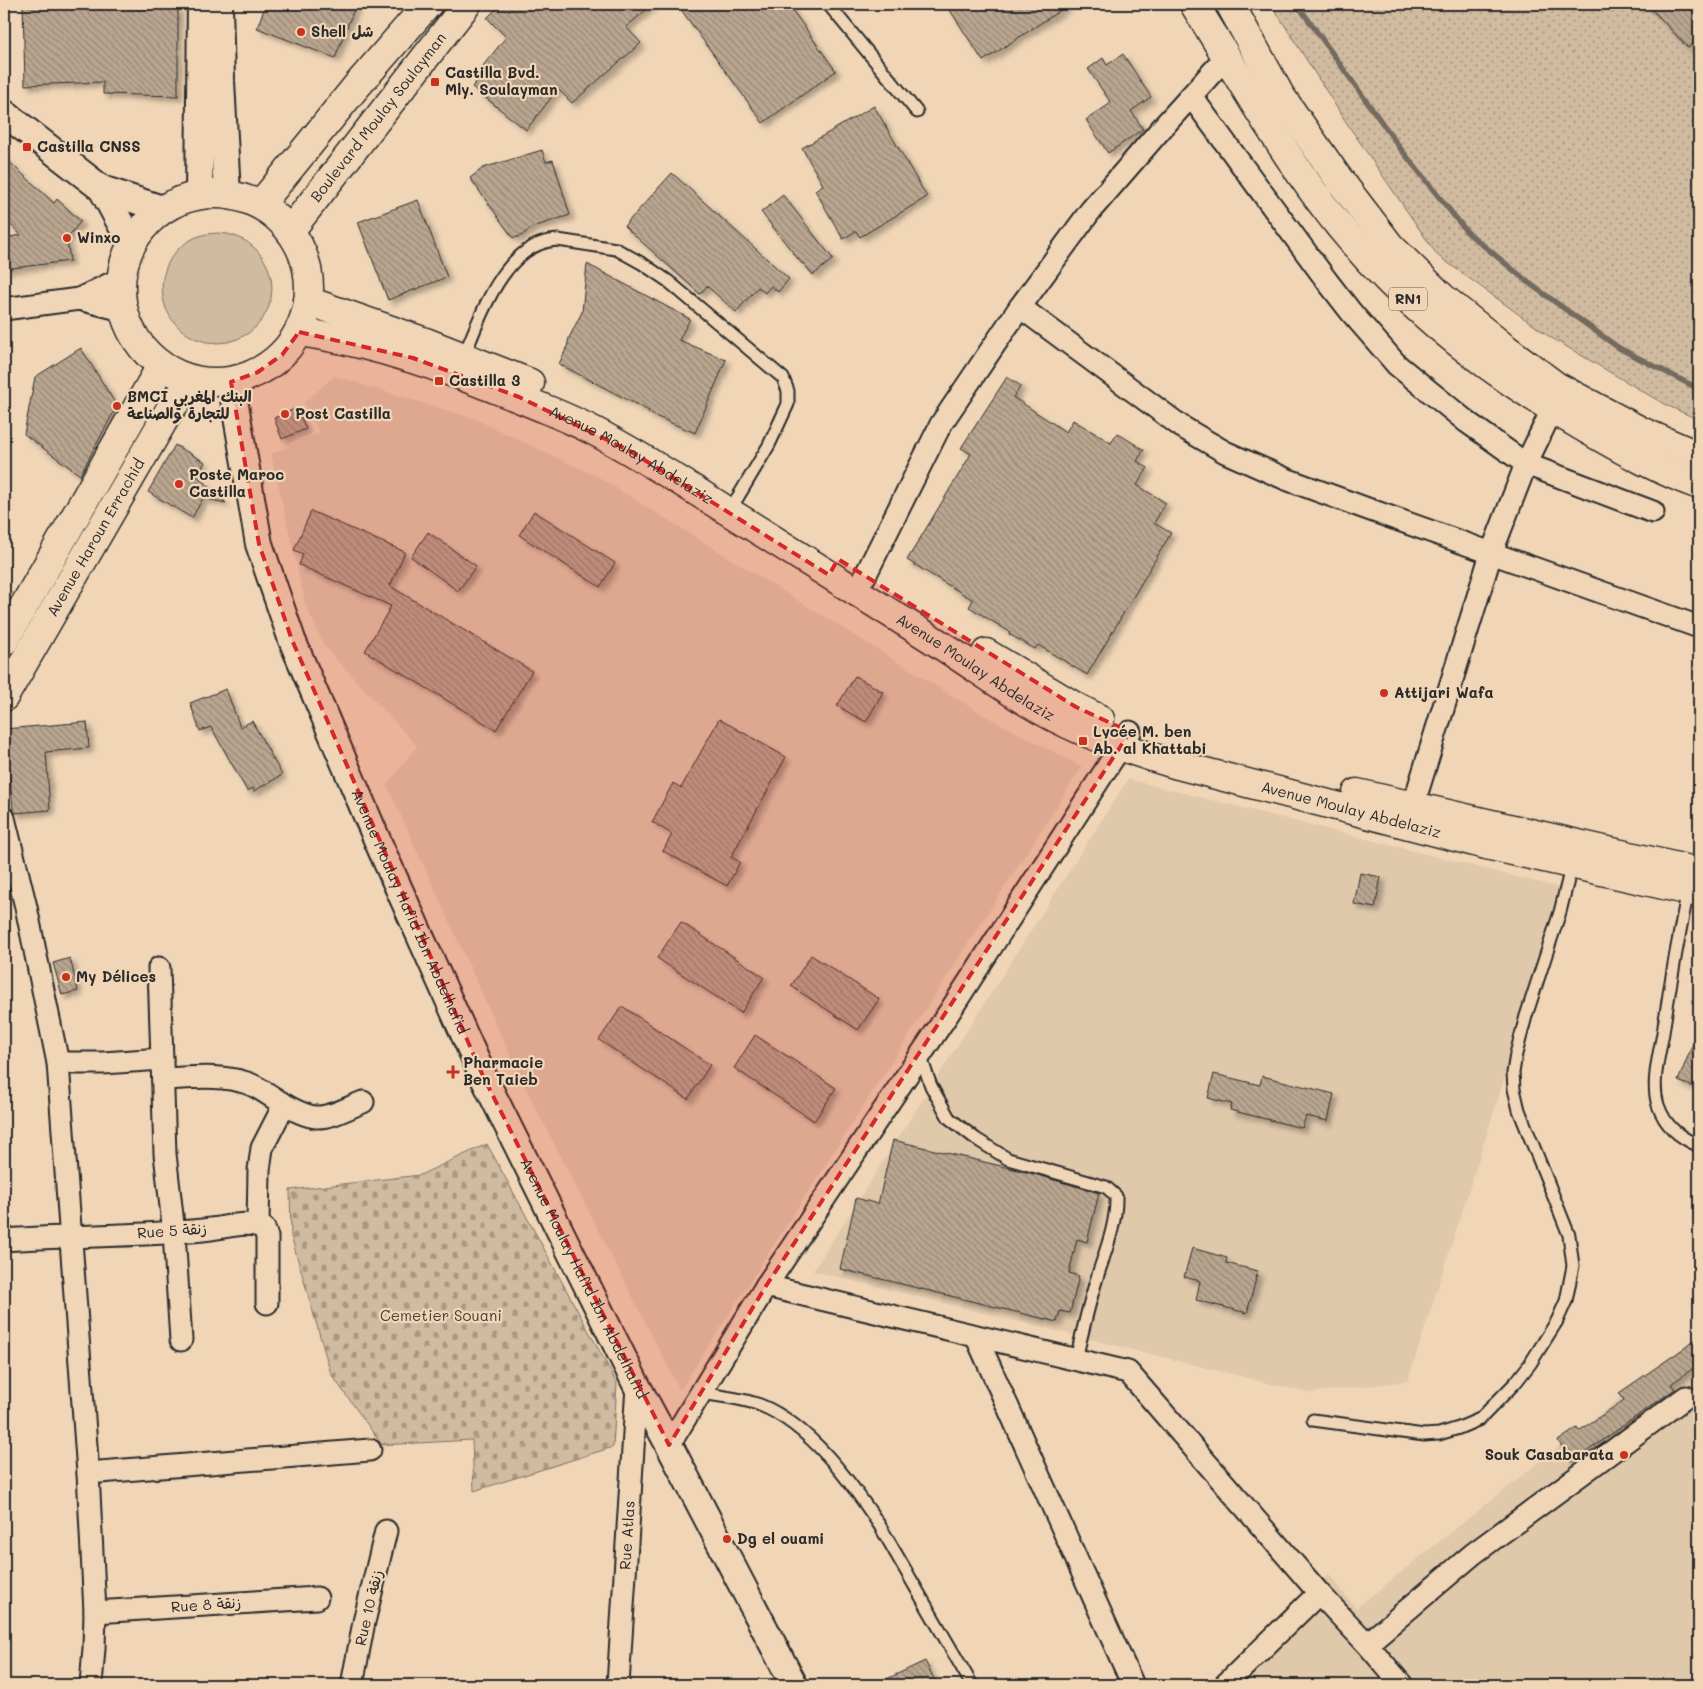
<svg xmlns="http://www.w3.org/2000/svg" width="1703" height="1689" viewBox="0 0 1703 1689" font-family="Mali,'Playpen Sans Arabic',sans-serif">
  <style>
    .built { fill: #e0c8ab }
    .grass { fill: #d0baa0; stroke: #7e7266 }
    .cemetery { fill: url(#cemetery-stones); stroke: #7e7266 }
    .park { fill: url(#park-dots); stroke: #7e7266 }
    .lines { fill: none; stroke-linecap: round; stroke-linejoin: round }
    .stream { stroke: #746b5f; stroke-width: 5.5 }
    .building { fill: url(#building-back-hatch); stroke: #2b2b2b; filter: url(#shadow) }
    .service-casing { stroke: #2b2b2b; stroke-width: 15 }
    .minor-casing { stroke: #2b2b2b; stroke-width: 25 }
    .tertiary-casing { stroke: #2b2b2b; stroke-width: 30 }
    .secondary-casing { stroke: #2b2b2b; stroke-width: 31 }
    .trunk-casing { stroke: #2b2b2b; stroke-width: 31 }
    .service { stroke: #f0d6b7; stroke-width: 11 }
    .minor { stroke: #f0d6b7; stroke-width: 21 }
    .tertiary { stroke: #f0d6b7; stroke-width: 26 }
    .secondary { stroke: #f0d6b7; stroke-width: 28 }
    .trunk { stroke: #f0d6b7; stroke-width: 28 }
    .marked { fill: #d62828; fill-opacity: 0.2; stroke: #d62828; stroke-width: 4; stroke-dasharray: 10 6; stroke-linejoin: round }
    .poi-dot { fill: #c8321e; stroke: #f0d6b7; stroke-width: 2 }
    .labels { text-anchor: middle; stroke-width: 4.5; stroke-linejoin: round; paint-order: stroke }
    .shield { fill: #f0d6b7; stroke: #665e55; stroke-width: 1 }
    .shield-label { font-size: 14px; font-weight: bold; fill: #2b2b2b }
    .poi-label { font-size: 15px; font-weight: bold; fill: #2b2b2b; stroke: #f0d6b7; text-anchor: start }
    .street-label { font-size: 15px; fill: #2b2b2b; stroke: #f0d6b7 }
    .park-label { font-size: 15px; fill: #44403d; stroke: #f0d6b7 }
  </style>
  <defs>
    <pattern id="cemetery-stones" width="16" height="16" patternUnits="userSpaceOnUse" patternTransform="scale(1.25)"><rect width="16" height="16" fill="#d0baa0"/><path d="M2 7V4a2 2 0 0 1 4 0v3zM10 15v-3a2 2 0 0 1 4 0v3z" fill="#a99783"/></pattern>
    <pattern id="park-dots" width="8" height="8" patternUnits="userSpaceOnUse" patternTransform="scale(1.25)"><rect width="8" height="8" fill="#d0baa0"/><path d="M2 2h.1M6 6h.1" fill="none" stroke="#a99783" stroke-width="1.8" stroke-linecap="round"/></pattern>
    <pattern id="building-back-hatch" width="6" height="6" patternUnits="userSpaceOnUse" patternTransform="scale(1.25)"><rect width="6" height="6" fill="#baa690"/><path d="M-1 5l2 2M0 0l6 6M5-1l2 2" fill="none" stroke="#978776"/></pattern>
    <filter id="shadow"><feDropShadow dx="4.5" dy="4.5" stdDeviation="2.5" flood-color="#0004"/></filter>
  </defs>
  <rect width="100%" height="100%" fill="#f0d6b7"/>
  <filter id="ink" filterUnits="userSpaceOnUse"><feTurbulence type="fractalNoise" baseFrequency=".02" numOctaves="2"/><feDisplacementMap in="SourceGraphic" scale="10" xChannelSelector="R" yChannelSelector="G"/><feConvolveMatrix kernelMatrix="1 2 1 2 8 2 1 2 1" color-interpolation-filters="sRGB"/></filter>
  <g filter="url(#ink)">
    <g class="built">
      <path d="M334 376 475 419 600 478 980 713 1082 767 680 1390 520 1077 387 785 417 746 325 647 306 606 271 454 319 433 304 403Z"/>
      <path d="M1128 779 1565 889 1408 1381 1309 1393 813 1271Z"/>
      <path d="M1699 1335V1685H1213L1329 1574 1356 1608Z"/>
    </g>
    <circle class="grass" cx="217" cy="288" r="55"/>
    <path class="cemetery" d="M487 1144 617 1383 613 1447 474 1491 472 1440 382 1445 331 1374 291 1236 290 1190 420 1175Z"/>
    <path class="park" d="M1271 4H1641L1699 45V420L1664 404 1550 337 1437 255 1346 122Z"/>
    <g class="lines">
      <path class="stream" d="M1297 4 1400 148 1467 232 1533 286 1619 348 1699 389"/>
    </g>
    <g class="building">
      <path d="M23 4H136L137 9 178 7V96L103 94V82L25 85Z"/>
      <path d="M266 4H356L335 58 257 28Z"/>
      <path d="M501 4H653L626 27 641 43 572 103 558 89 526 130 472 87 482 75 478 72 506 37 487 18Z"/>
      <path d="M692 4H788L836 71 763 123 682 11Z"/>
      <path d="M946 4H1070L983 61Z"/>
      <path d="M1647 4H1699V37L1688 48Z"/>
      <path d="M1123 54 1151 97 1131 111 1143 129 1108 153 1086 120 1111 103 1088 69 1103 58 1107 65Z"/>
      <path d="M874 106 927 197 860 237 856 231 843 239 815 190 823 185 802 148Z"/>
      <path d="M542 150 546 162 553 160 570 215 533 227 521 236 513 238 470 178 483 168Z"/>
      <path d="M4 157 54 203 57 199 81 221 67 238 70 261 4 269V238L21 235 4 218Z"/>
      <path d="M672 173 789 279 778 292 771 286 765 293 758 287 736 312 707 286 700 294 624 226Z"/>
      <path d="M783 195 833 259 813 275 803 263 802 264 761 212Z"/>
      <path d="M418 200 447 277 388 300 358 222Z"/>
      <path d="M587 264 690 319 679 340 726 360 695 433 648 413 649 411 559 364 567 347 569 338 582 312Z"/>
      <path d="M81 348 117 406 80 475 24 434 35 377Z"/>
      <path d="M1007 377 1021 386 1013 397 1066 432 1073 420 1111 443 1117 433 1144 450 1137 461 1148 468 1137 485 1166 503 1154 523 1171 533 1087 675 1038 645 1035 649 1009 634 1010 632 969 607 973 600 907 560 971 454 961 448Z"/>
      <path d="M297 408 306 429 282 439 274 418Z"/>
      <path d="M175 445 205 462 197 476 226 503 203 498 192 518 148 492Z"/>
      <path d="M311 511 405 552 390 586 532 671 496 730 365 651 391 606 299 565 303 554 294 550Z"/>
      <path d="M534 511 615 563 600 587 519 535Z"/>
      <path d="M428 532 476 566 458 591 411 557Z"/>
      <path d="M855 676 883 692 866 722 837 706Z"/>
      <path d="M226 689 240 727 252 721 282 775 254 791 253 788 247 791 211 727 200 731 190 703Z"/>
      <path d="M719 719 786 757 731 857 740 862 727 886 663 851 672 834 652 822 673 783 681 788Z"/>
      <path d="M87 722 89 748 46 752 50 810 15 813 13 809 9 768H4V729Z"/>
      <path d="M1360 873 1381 877 1375 908 1354 904Z"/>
      <path d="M681 922 764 977 741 1013 657 958Z"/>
      <path d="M811 955 879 999 858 1030 791 986Z"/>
      <path d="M70 958 78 991 62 995 53 963Z"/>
      <path d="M622 1006 710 1065 688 1099 599 1040Z"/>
      <path d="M1698 1031H1699V1089L1678 1081Z"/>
      <path d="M755 1035 836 1088 814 1121 734 1068Z"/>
      <path d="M1214 1074 1260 1085 1262 1076 1334 1094 1328 1121 1306 1116 1302 1128 1230 1110 1232 1104 1208 1098Z"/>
      <path d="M893 1140 1034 1174 1099 1193 1087 1242 1077 1239 1069 1273 1079 1276 1070 1313 1060 1311 1057 1322 840 1269 856 1198 878 1204Z"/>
      <path d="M1192 1248 1227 1258 1226 1263 1258 1271 1247 1313 1196 1300 1200 1281 1184 1277Z"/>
      <path d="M1699 1338V1364L1671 1384 1675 1389 1572 1462 1558 1441 1577 1428 1579 1431 1624 1400 1619 1393Z"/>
      <path d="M925 1661 937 1685H874Z"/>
    </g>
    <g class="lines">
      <defs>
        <g id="service">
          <path d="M828 4 917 112"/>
          <path d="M464 356C481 315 505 242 558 240L616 249 643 264 668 281 783 378 788 391V404L769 445 729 512"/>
          <path d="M1688 891C1678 938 1670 985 1663 1033 1659 1056 1651 1083 1658 1105 1665 1126 1679 1137 1699 1146"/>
          <path d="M920 1055 931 1086 949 1118 976 1139 1008 1159 1106 1187 1116 1196C1117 1225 1104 1254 1096 1281 1088 1307 1082 1334 1076 1359"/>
          <path d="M700 1393C719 1396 742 1398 760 1405 810 1425 851 1482 880 1526L972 1685"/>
          <path d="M1313 1420 1424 1435 1439 1434 1459 1428 1480 1419 1516 1382 1530 1364 1557 1321 1566 1301 1573 1266 1569 1235 1519 1110 1514 1089 1513 1073 1516 1054 1526 1016 1560 912 1572 864"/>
        </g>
        <g id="minor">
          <path d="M1191 96 1327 281 1351 312 1397 365 1467 422 1526 464 1653 512"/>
          <path d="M79 299 123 310"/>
          <path d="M1020 307 1182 427 1225 452 1286 479 1365 508 1699 627"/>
          <path d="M4 309 79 299 120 279"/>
          <path d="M865 576 941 424 1020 307 1091 210 1162 128 1227 56"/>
          <path d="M4 818 26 907 58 1063 88 1473 95 1612 94 1648 91 1685"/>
          <path d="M1412 820 1413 806 1491 554 1526 464 1552 410"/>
          <path d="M159 968 165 1154 174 1233 181 1340"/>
          <path d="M58 1063H103L162 1059"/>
          <path d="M163 1079C191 1078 221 1074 247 1083 259 1087 267 1094 277 1100 288 1107 303 1116 316 1117 331 1118 349 1107 363 1102"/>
          <path d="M258 1225 259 1170 262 1148 284 1105"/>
          <path d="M4 1240C73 1235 142 1237 211 1229 228 1227 249 1220 264 1228L267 1237V1303"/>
          <path d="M766 1286 1128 1372 1319 1593 1367 1644 1402 1685"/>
          <path d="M976 1336 1133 1685"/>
          <path d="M669 1445 766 1286 950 1011 1130 732"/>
          <path d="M88 1473 370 1450"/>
          <path d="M95 1612 317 1598"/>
          <path d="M1367 1644 1473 1554 1686 1397"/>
          <path d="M352 1685 364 1622 386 1531"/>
          <path id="s1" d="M618 1685 637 1386"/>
          <path d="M1225 1685 1319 1593"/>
        </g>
        <g id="tertiary">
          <path d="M219 5 221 81 227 194"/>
          <path d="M4 113 102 189 131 243"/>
          <path d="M102 189 162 209"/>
          <path d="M199 194 201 4"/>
          <path id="s2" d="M231 382 259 544 292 640 381 849 483 1076 637 1386 669 1445 794 1685"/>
        </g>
        <g id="secondary">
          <circle cx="215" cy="288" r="94"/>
          <path d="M260 205 355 88 428 4"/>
          <path id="s3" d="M290 231 467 4"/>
          <path d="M308 301 428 343 530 383"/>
          <path id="s4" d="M299 332C362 341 421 360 480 383 518 398 557 412 594 431 642 456 688 486 734 515 796 554 858 593 919 631 956 654 991 679 1027 702 1074 731 1126 750 1178 765L1486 845 1699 893"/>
          <path d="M4 641 161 366"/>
          <path d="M986 653 1076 707 1100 719"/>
          <path id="s5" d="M4 697 169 411 193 380"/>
          <path d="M1357 793 1699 872"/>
        </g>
        <g id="trunk">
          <path d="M1194 4C1235 70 1274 139 1320 201 1390 296 1486 372 1588 430 1624 451 1660 471 1699 485"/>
          <path d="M1230 4 1280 95 1338 178 1390 246 1443 298 1501 345 1556 386 1641 431 1699 456"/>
        </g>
      </defs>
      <use href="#service" class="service-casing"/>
      <use href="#minor" class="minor-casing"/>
      <use href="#tertiary" class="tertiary-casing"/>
      <use href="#secondary" class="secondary-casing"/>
      <use href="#trunk" class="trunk-casing"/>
      <use href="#service" class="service"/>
      <use href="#minor" class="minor"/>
      <use href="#tertiary" class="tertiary"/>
      <use href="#secondary" class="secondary"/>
      <use href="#trunk" class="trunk"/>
    </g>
  </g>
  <path class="marked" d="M299 332 413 358 519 397 630 451 829 575 838 559 1076 707 1130 732 766 1286 669 1445 483 1076 292 640 259 544 231 382 258 372 282 355Z"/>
  <g class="poi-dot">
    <circle cx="301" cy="32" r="5"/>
    <rect x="430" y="77" width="10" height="10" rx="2.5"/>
    <rect x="22" y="142" width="10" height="10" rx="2.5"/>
    <circle cx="67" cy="238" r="5"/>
    <rect x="434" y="376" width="10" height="10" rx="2.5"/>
    <circle cx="117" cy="406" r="5"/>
    <circle cx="285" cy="414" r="5"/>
    <circle cx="179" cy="484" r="5"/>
    <circle cx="1384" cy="693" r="5"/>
    <rect x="1078" y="736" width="10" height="10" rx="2.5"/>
    <circle cx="66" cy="977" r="5"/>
    <path d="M450.5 1064.5h5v5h5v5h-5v5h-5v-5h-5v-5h5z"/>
    <circle cx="1624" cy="1455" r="5"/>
    <circle cx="727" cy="1539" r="5"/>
  </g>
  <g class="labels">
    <rect class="shield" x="1389" y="287.5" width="38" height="23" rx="4"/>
    <g class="shield-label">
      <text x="1408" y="304">RN1</text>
    </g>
    <g class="poi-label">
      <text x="311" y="37">Shell شل</text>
      <text x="445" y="78">Castilla Bvd.<tspan x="445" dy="17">Mly. Soulayman</tspan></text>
      <text x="37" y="152">Castilla CNSS</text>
      <text x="77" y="243">Winxo</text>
      <text x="449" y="386">Castilla 3</text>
      <text x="127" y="402">BMCI البنك المغربي<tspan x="127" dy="17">للتجارة والصناعة</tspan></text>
      <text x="295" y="419">Post Castilla</text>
      <text x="189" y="480">Poste Maroc<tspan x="189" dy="17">Castilla</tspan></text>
      <text x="1394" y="698">Attijari Wafa</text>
      <text x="1093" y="737">Lycée M. ben<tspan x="1093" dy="17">Ab. al Khattabi</tspan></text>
      <text x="76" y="982">My Délices</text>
      <text x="463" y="1068">Pharmacie<tspan x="463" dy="17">Ben Taieb</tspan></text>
      <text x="1614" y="1460" text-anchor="end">Souk Casabarata</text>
      <text x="737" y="1544">Dg el ouami</text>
    </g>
    <g class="street-label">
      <text dy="5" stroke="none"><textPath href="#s3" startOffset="144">Boulevard Moulay Soulayman</textPath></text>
      <text dy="5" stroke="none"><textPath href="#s4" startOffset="356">Avenue Moulay Abdelaziz</textPath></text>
      <text dy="5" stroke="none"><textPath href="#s5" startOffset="184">Avenue Haroun Errachid</textPath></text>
      <text dy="5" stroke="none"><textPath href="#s4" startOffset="761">Avenue Moulay Abdelaziz</textPath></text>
      <text dy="5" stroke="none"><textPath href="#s4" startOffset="1166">Avenue Moulay Abdelaziz</textPath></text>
      <text dy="5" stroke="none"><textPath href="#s2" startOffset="562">Avenue Moulay Hafid Ibn Abdelhafid</textPath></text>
      <text transform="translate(172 1231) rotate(-4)" y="5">Rue 5 زنقة</text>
      <text dy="5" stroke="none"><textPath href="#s2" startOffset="968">Avenue Moulay Hafid Ibn Abdelhafid</textPath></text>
      <text dy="5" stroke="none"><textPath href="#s1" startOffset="150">Rue Atlas</textPath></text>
      <text transform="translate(206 1605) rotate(-4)" y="5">Rue 8 زنقة</text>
      <text transform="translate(369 1608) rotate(-77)" y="5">Rue 10 زنقة</text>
    </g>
    <g class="park-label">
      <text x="441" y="1321">Cemetier Souani</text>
    </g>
  </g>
  <rect width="1703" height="1689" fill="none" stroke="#f0d6b7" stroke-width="20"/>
  <rect x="10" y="10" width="1683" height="1669" fill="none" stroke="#2b2b2b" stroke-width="2" filter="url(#ink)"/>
</svg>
